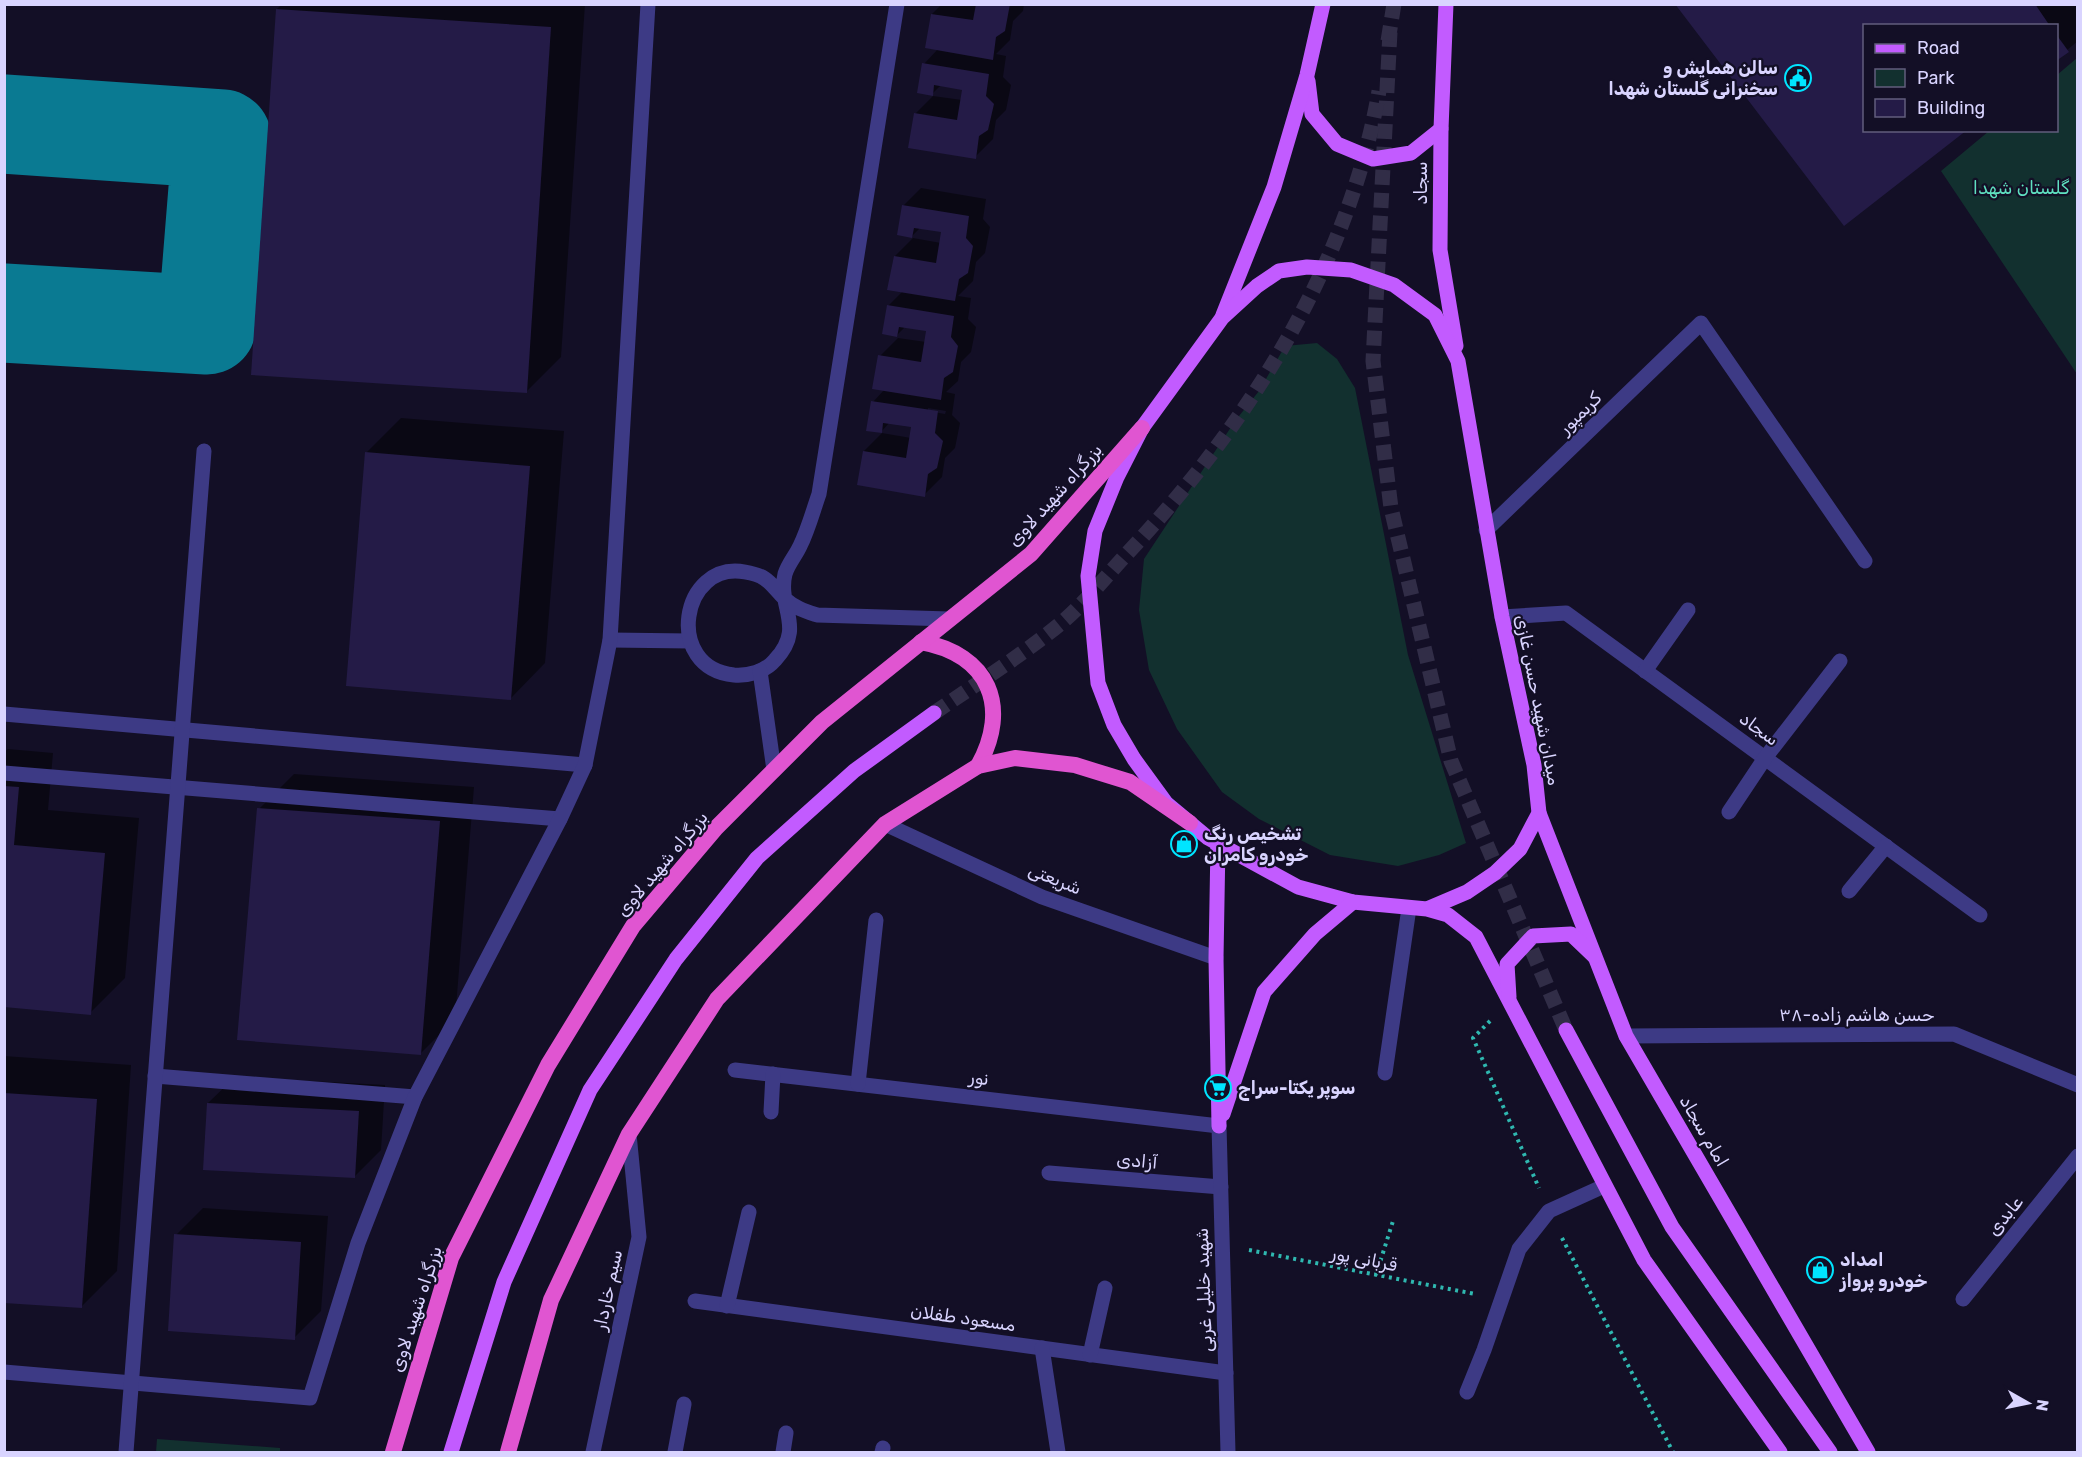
<svg xmlns="http://www.w3.org/2000/svg" width="2082" height="1457" viewBox="0 0 2082 1457" font-family="Rubik,Cairo,sans-serif">
  <style>
    .green { fill: #12302f }
    .shadow { fill: #0007; fill-rule: evenodd }
    .lines { fill: none; stroke-linecap: round; stroke-linejoin: round }
    .taxiway { stroke: #0a7a92; stroke-width: 99 }
    .building { fill: #241b47 }
    .primary-tunnel { stroke: #312d47; stroke-width: 15; stroke-dasharray: 15 8; stroke-linecap: butt }
    .path { stroke: #2fb8b0; stroke-width: 4; stroke-dasharray: 3 4.5; stroke-linecap: butt }
    .service { stroke: #3d3a85; stroke-width: 15 }
    .minor { stroke: #3d3a85; stroke-width: 15 }
    .tertiary { stroke: #3d3a85; stroke-width: 15 }
    .primary { stroke: #c25bff; stroke-width: 15 }
    .trunk { stroke: #e055d1; stroke-width: 16 }
    .labels { text-anchor: middle; stroke-width: 4.5; stroke-linejoin: round; paint-order: stroke }
    .poi-label { font-size: 18px; font-weight: bold; fill: #d9d4ff; stroke: #130f26; text-anchor: start }
    .street-label { font-size: 18px; fill: #d9d4ff; stroke: #130f26 }
    .park-label { font-size: 18px; fill: #5fe0c0; stroke: #130f26 }
  </style>
  <rect width="100%" height="100%" fill="#130f26"/>
  <g class="green">
    <path d="M2077 58V374L1941 171 1989 131 2056 130 2057 75Z"/>
    <path d="M1317 343 1337 359 1355 388 1408 655 1466 843 1439 855 1398 866 1330 855 1259 819 1222 792 1177 729 1149 670 1139 610 1144 559 1235 421 1259 391 1285 346Z"/>
    <path d="M157 1439 280 1448V1452H156Z"/>
  </g>
  <g class="shadow">
    <path d="M282 4H585L561 357 526 392 277 9Z"/>
    <path d="M942 4H1024L1023 11 1013 21 1010 40 996 54 1006 56 1003 77 1011 85 1006 110 996 120 993 139 975 157 915 114 933 96 962 100 964 89 941 85 932 94 924 64 938 49 932 14Z"/>
    <path d="M1677 4H2078V41L2056 59V26H1864V130L1844 224Z"/>
    <path d="M921 188 986 199 983 219 990 227 985 253 976 262 973 281 958 296 971 298 968 319 976 327 971 352 961 362 958 381 946 392 955 394 952 415 960 423 955 448 945 458 942 477 924 495 864 451 882 433 911 438 913 426 890 422 881 432 873 402 884 390 880 356 898 338 926 342 928 330 906 326 897 335 888 306 903 291 895 256 913 238 941 243 943 231 921 227 912 236 903 206ZM928 408 946 411 945 414 928 411Z"/>
    <path d="M401 418 564 431 545 663 511 698 366 453Z"/>
    <path d="M8 749 53 753 48 810 139 818 125 978 90 1013 4 1006V752Z"/>
    <path d="M294 774 474 787 455 1019 420 1054 259 809Z"/>
    <path d="M4 1056 131 1065 117 1271 82 1306 4 1301Z"/>
    <path d="M235 1077 385 1085 381 1150 354 1177 208 1103Z"/>
    <path d="M203 1208 328 1216 321 1311 294 1338 176 1235Z"/>
  </g>
  <g class="lines">
    <path class="taxiway" d="M4 124 222 139 207 325 4 313"/>
  </g>
  <g class="building">
    <path d="M976 4H1010L1005 31 996 37 993 60 925 48 931 14 973 20Z"/>
    <path d="M1675 4H2035L2050 26H1864V130H1967L1844 226Z"/>
    <path d="M276 9 551 27 527 393 251 375Z"/>
    <path d="M2056 34 2069 52 2056 61Z"/>
    <path d="M922 63 989 74 986 96 994 104 988 130 979 136 976 159 908 148 914 113 957 120 962 90 934 85 933 96 917 93Z"/>
    <path d="M902 205 969 216 966 238 973 246 968 273 959 279 955 301 887 290 894 256 936 263 941 232 914 228 912 238 897 235Z"/>
    <path d="M887 305 954 316 951 337 958 346 953 372 944 378 941 400 872 389 878 355 921 362 926 331 899 327 897 337 882 334Z"/>
    <path d="M871 401 938 411 935 433 943 441 937 468 928 474 925 497 857 485 863 451 906 458 911 427 883 423 882 433 866 431Z"/>
    <path d="M365 452 530 466 511 700 346 686Z"/>
    <path d="M4 786 19 787 14 845 105 853 91 1015 4 1007Z"/>
    <path d="M257 808 440 821 421 1055 237 1040Z"/>
    <path d="M4 1093 97 1099 82 1308 4 1303Z"/>
    <path d="M207 1103 359 1111 355 1178 203 1170Z"/>
    <path d="M174 1234 301 1242 295 1340 168 1331Z"/>
  </g>
  <g class="lines">
    <g class="primary-tunnel">
      <path d="M1390 32 1373 361 1391 508 1451 761 1566 1030"/>
      <path d="M1388 41 1394 4"/>
      <path d="M934 713C976 684 1021 656 1060 624 1083 605 1103 580 1123 558 1245 429 1348 269 1379 91"/>
    </g>
    <g class="path">
      <path d="M1490 1021 1473 1038 1539 1188"/>
      <path d="M1562 1238 1673 1452"/>
      <path d="M1249 1250 1475 1294"/>
      <path d="M1376 1275 1393 1221"/>
    </g>
    <g class="service">
      <path d="M610 640 690 641"/>
      <path d="M4 714 585 765"/>
      <path d="M4 773 560 819"/>
      <path d="M155 1076 415 1097"/>
      <path d="M4 1372 310 1398 358 1243 415 1097 560 819 585 765 610 640 648 4"/>
      <path d="M126 1452 204 451"/>
    </g>
    <g class="minor">
      <path d="M897 4 819 494C813 511 808 530 800 546 796 555 788 564 785 574 777 607 806 627 775 660 765 672 748 676 734 675 663 668 681 560 745 572 769 576 770 584 785 599 795 608 805 611 817 615L949 619"/>
      <path d="M1486 530 1701 323 1865 561"/>
      <path d="M1502 617 1566 613 1980 915"/>
      <path d="M760 671 774 770"/>
      <path d="M1645 671 1688 610"/>
      <path d="M1729 812 1765 758 1840 661"/>
      <path d="M885 824 1042 897 1216 958"/>
      <path d="M1849 891 1886 846"/>
      <path d="M1626 1036 1954 1034 2078 1085"/>
      <path d="M735 1070 1219 1126"/>
      <path d="M1385 1073 1409 908"/>
      <path d="M858 1084 876 920"/>
      <path d="M771 1112 773 1074"/>
      <path d="M1049 1173 1221 1187"/>
      <path d="M1963 1299 2078 1156"/>
      <path d="M695 1301 1226 1373"/>
      <path d="M727 1306 749 1212"/>
      <path d="M1042 1348 1058 1452"/>
      <path d="M1090 1355 1105 1288"/>
      <path d="M1467 1392 1484 1350 1519 1249 1549 1211 1604 1186"/>
      <path d="M675 1452 684 1404"/>
      <path d="M783 1452 786 1433"/>
      <path d="M882 1452 883 1448"/>
    </g>
    <g class="tertiary">
      <path d="M1219 1126 1228 1452"/>
      <path d="M593 1452 639 1237 629 1134"/>
    </g>
    <g class="primary">
      <path d="M1446 4 1441 129 1440 250 1456 346"/>
      <path d="M1308 81 1312 114 1337 144 1373 159 1411 153 1441 129"/>
      <path d="M1223 315 1274 187 1307 75 1323 4"/>
      <path d="M1539 813 1626 1036 1868 1452"/>
      <path d="M1218 843 1216 958 1219 1126"/>
      <path d="M1427 909 1467 892 1495 873 1520 849 1539 813 1534 765 1502 617 1458 361 1435 315 1394 285 1351 270 1307 267 1279 271 1257 286 1222 318 1142 428 1117 477 1095 531 1088 576 1098 683 1114 725 1134 759 1166 803 1208 838 1298 887 1353 902 1427 909 1448 915 1476 937 1644 1260 1780 1452"/>
      <path d="M1509 997 1507 964 1533 936 1571 934 1594 956"/>
      <path d="M1566 1030 1672 1227 1830 1452"/>
      <path d="M1223 1114 1264 992 1315 934 1353 902"/>
      <path d="M451 1452 504 1282 590 1090 676 959 757 858 854 771 934 713"/>
    </g>
    <g class="trunk">
      <path d="M921 642C989 654 1011 707 978 766"/>
      <path d="M393 1452 451 1258 548 1065 633 926 716 828 822 722 1031 554 1142 428"/>
      <path d="M508 1452 551 1300 629 1134 717 999 885 824 978 766 1015 758 1075 765 1130 782 1190 823"/>
    </g>
  </g>
  <defs>
    <symbol id="civic-ring" viewBox="-11 -11 22 22"><circle r="9.5" fill="#130f26" stroke="#00e5ff" stroke-width="1.5"/><path d="M-.6-6.5H3V-4.5H.6V-3L4-1V1h2V6H-6V1h2V-1L-.6-3ZM-1.2 2.5V6h2.4V2.5Z" fill="#00e5ff"/></symbol>
    <symbol id="shop-ring" viewBox="-11 -11 22 22"><circle r="9.5" fill="#130f26" stroke="#00e5ff" stroke-width="1.5"/><path d="M-5-2.5h2.3a2.7 3.5 0 0 1 5.4 0H5L5.5 6h-11ZM-1.5-2.5h3a1.5 2.3 0 0 0-3 0Z" fill="#00e5ff"/></symbol>
    <symbol id="supermarket-ring" viewBox="-11 -11 22 22"><circle r="9.5" fill="#130f26" stroke="#00e5ff" stroke-width="1.5"/><path d="M-6-5.5h2.5l.6 2H6L4.5 2H-2.5L-4.4-4H-6ZM-1.5 3.2a1.3 1.3 0 1 0 .1 0ZM3 3.2a1.3 1.3 0 1 0 .1 0Z" fill="#00e5ff"/></symbol>
  </defs>
  <g fill-rule="evenodd">
    <use href="#civic-ring" x="1783" y="63" width="30" height="30"/>
    <use href="#shop-ring" x="1169" y="829" width="30" height="30"/>
    <use href="#supermarket-ring" x="1203" y="1073" width="30" height="30"/>
    <use href="#shop-ring" x="1805" y="1255" width="30" height="30"/>
  </g>
  <g class="labels">
    <g class="poi-label">
      <text x="1778" y="74" text-anchor="end">سالن همایش و<tspan x="1778" dy="21">سخنرانی گلستان شهدا</tspan></text>
      <text x="1204" y="840">تشخیص رنگ<tspan x="1204" dy="21">خودرو کامران</tspan></text>
      <text x="1238" y="1094">سوپر یکتا-سراج</text>
      <text x="1840" y="1266">امداد<tspan x="1840" dy="21">خودرو پرواز</tspan></text>
    </g>
    <g class="street-label">
      <text transform="translate(1421 183) rotate(-90)" y="6">سجاد</text>
      <text transform="translate(1580 413) rotate(-44)" y="6">کریمپور</text>
      <text transform="translate(1055 495) rotate(-48)" y="6">بزرگراه شهید لاوی</text>
      <text transform="translate(1538 700) rotate(79)" y="6">میدان شهید حسن غازی</text>
      <text transform="translate(1759 729) rotate(36)" y="6">سجاد</text>
      <text transform="translate(662 864) rotate(-50)" y="6">بزرگراه شهید لاوی</text>
      <text transform="translate(1055 879) rotate(22)" y="6">شریعتی</text>
      <text x="1857" y="1021">۳۸-حسن هاشم زاده</text>
      <text transform="translate(979 1078) rotate(7)" y="6">نور</text>
      <text transform="translate(1704 1131) rotate(60)" y="6">امام سجاد</text>
      <text transform="translate(1137 1161) rotate(5)" y="6">آزادی</text>
      <text transform="translate(2005 1216) rotate(-51)" y="6">عابدی</text>
      <text transform="translate(1364 1259) rotate(11)" y="6">قربانی پور</text>
      <text transform="translate(608 1290) rotate(-78)" y="6">سیم خاردار</text>
      <text transform="translate(1204 1290) rotate(-92)" y="6">شهید خلیلی غربی</text>
      <text transform="translate(416 1309) rotate(-72)" y="6">بزرگراه شهید لاوی</text>
      <text transform="translate(963 1318) rotate(8)" y="6">مسعود طفلان</text>
    </g>
    <g class="park-label">
      <text x="2021" y="194">گلستان شهدا</text>
    </g>
  </g>
  <rect width="2082" height="1457" fill="none" stroke="#d9d4ff" stroke-width="12"/>
  <rect x="1863" y="24" width="195" height="108" fill="#130f26" stroke="#625e7d" stroke-width="1.5"/>
  <rect x="1875" y="44" width="30" height="9" fill="#c25bff" stroke="#625e7d" stroke-width="1.5"/>
  <text x="1917" y="54" font-size="18" fill="#d9d4ff">Road</text>
  <rect x="1875" y="69" width="30" height="18" fill="#12302f" stroke="#625e7d" stroke-width="1.5"/>
  <text x="1917" y="84" font-size="18" fill="#d9d4ff">Park</text>
  <rect x="1875" y="99" width="30" height="18" fill="#241b47" stroke="#625e7d" stroke-width="1.5"/>
  <text x="1917" y="114" font-size="18" fill="#d9d4ff">Building</text>
  <g transform="translate(2028 1403) rotate(99)" stroke="#130f26" stroke-width="4.5" paint-order="stroke">
  <path d="M0-4.5L10 22L0 15L-10 22Z" fill="#d9d4ff"/>
  <text y="-9" font-size="16" font-weight="bold" text-anchor="middle" fill="#d9d4ff">N</text>
  </g>
</svg>
